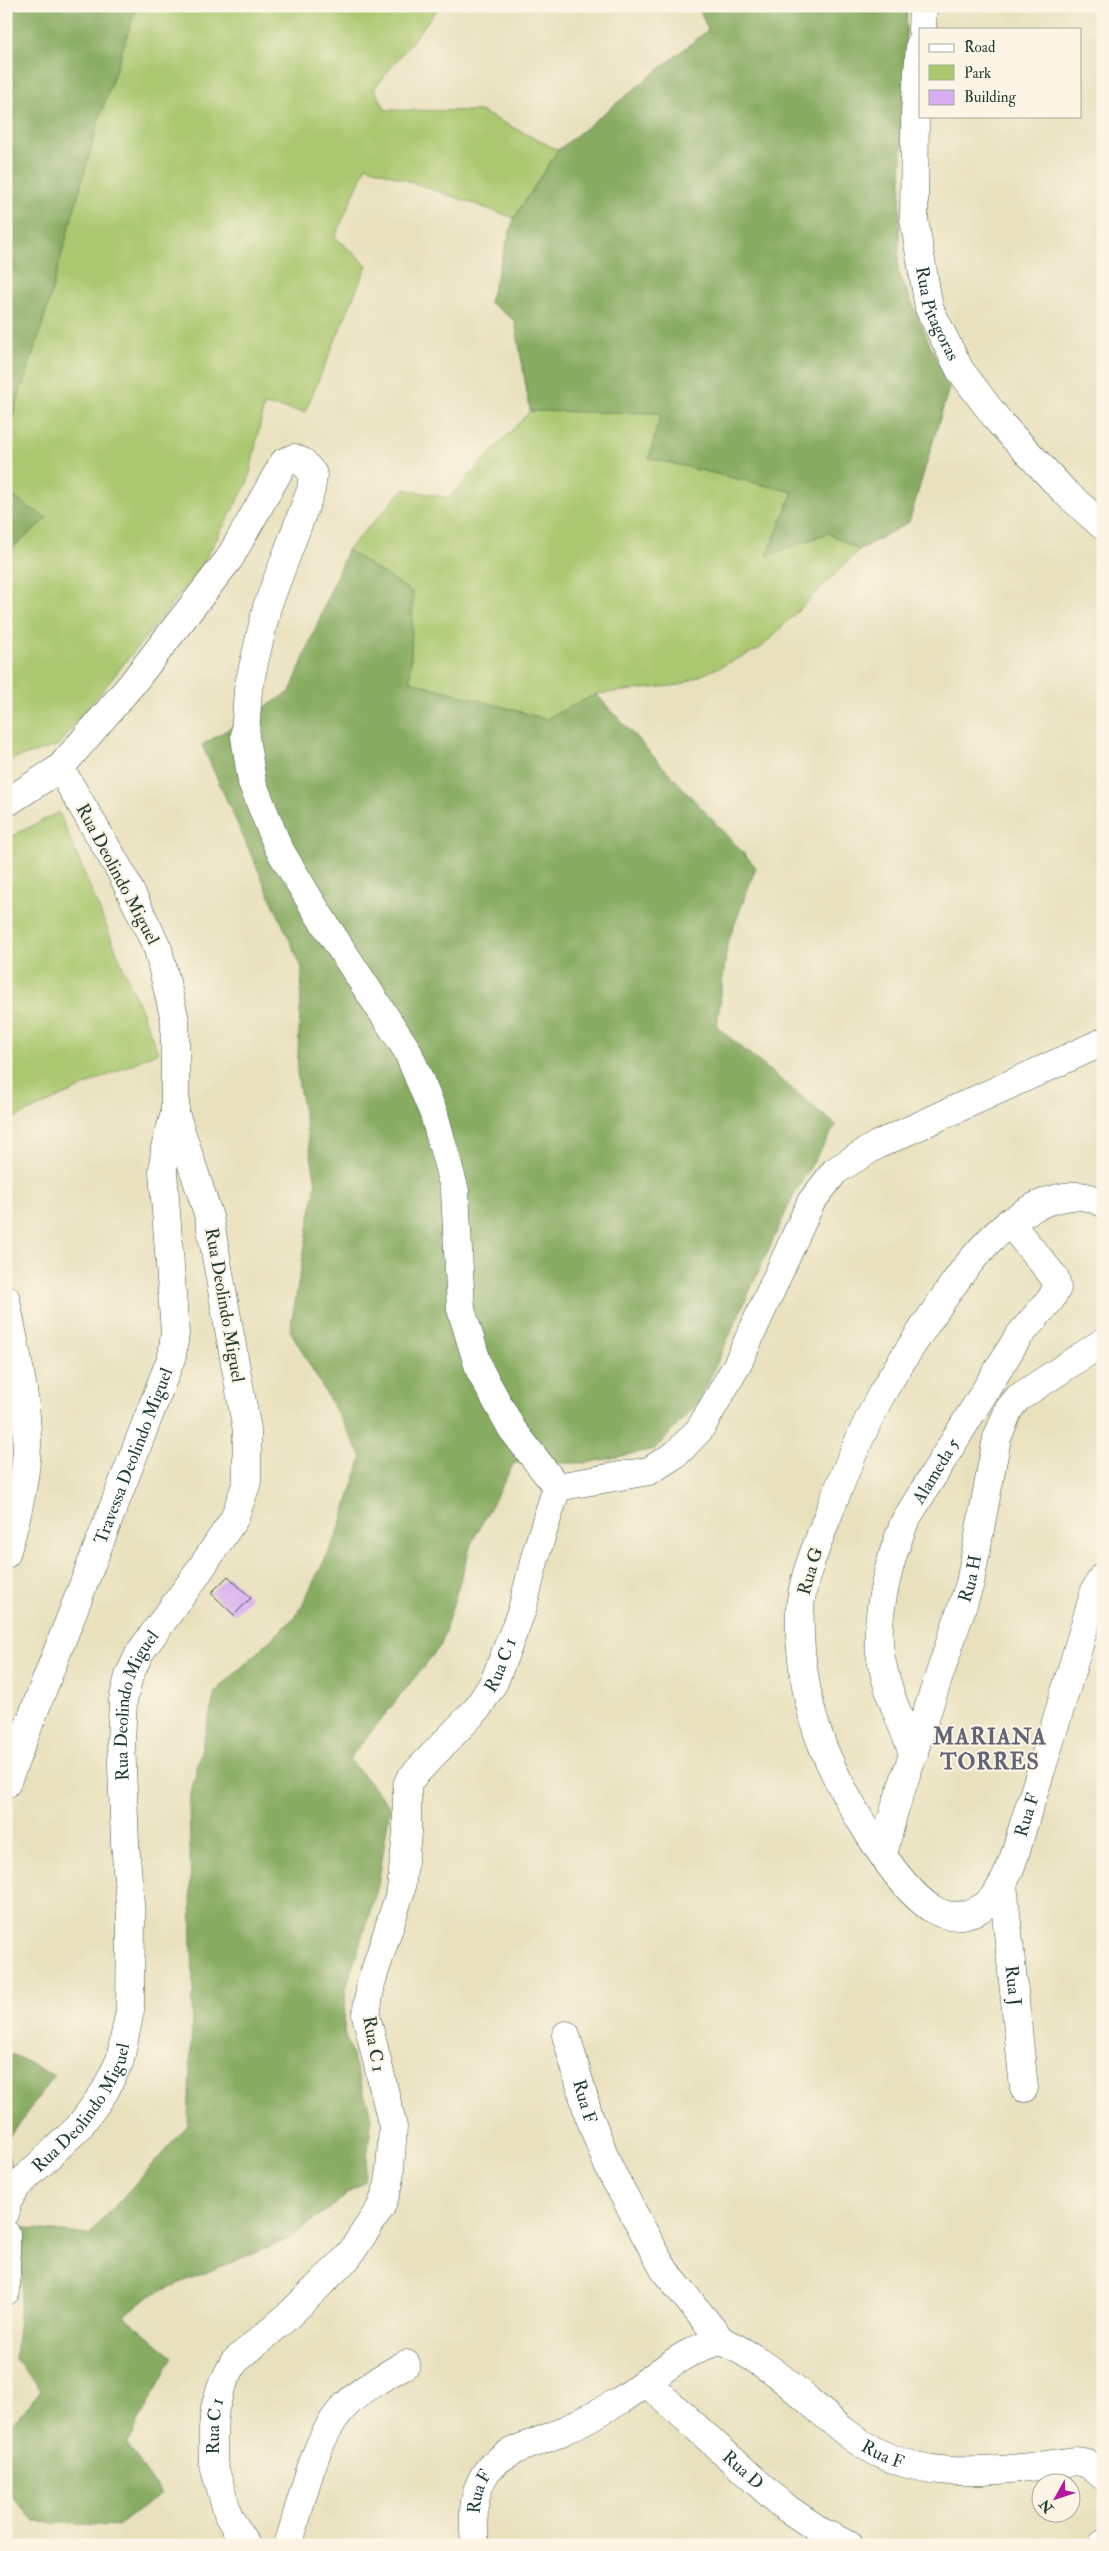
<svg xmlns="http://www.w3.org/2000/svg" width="1109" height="2551" viewBox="0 0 1109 2551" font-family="'IM FELL Double Pica',serif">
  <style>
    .green { fill: #abc86f; stroke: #658252 }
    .forest { fill: #88ac62; stroke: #54744b }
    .building { fill: #d8acf1 }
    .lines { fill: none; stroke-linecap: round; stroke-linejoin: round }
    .minor-casing { stroke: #3d5649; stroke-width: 29 }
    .minor { stroke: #fff; stroke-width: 28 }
    .labels { text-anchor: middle; stroke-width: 4; stroke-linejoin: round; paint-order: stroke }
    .street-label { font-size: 18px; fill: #1f3d34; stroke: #fcf5e5 }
    .district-label { font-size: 22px; font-weight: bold; letter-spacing: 1px; fill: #606476; stroke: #fcf5e5 }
  </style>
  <rect width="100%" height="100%" fill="#fcf5e5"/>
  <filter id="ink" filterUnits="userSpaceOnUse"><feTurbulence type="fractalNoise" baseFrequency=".02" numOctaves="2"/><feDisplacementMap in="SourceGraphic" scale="10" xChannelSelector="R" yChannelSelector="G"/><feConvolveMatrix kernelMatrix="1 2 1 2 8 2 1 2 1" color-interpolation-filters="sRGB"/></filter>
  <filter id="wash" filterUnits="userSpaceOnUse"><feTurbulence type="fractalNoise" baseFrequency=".0096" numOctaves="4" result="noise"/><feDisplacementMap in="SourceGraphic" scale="20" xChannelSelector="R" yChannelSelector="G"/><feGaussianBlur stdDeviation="1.12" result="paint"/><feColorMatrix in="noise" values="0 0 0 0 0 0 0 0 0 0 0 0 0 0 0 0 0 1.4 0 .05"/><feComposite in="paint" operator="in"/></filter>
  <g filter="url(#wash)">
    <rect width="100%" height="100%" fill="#e9e1be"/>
    <g class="green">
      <path d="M137 6H440L374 89 386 110 480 111 558 150 514 218 366 166 335 237 367 265 305 412 264 405 248 482 197 574 57 746 6 761V554L46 518 6 493V436L43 322 100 116Z"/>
      <path d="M530 411 661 413 649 458 793 492 767 555 828 533 859 550 761 648 680 685 596 694 546 719 410 681 413 593 347 550 404 489 449 498Z"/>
      <path d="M59 812 158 1052 6 1122V839Z"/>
    </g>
    <g class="forest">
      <path d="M6 6H137L100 116 43 322 6 436Z"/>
      <path d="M698 6H907L898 271 949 388 909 522 859 550 828 533 767 556 793 492 649 458 661 413 530 411 515 321 489 302 514 218 558 150 708 30Z"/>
      <path d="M6 493 47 518 6 554Z"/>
      <path d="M347 550 413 593 410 681 546 719 596 694 756 867 727 945 717 1027 836 1125 794 1194 699 1402 655 1449 587 1463H514L471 1544 441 1645 349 1759 390 1807 378 1886 346 1988 344 2031 372 2118 364 2182 289 2239 150 2295 124 2316 173 2357 127 2444 161 2494 118 2526 35 2522 6 2490V2432L41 2390 15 2359 23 2273 6 2276V2059L12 2054 54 2076 6 2141 20 2227 89 2235 188 2125 193 1992 189 1803 215 1692 297 1615 338 1533 362 1457 290 1330 316 1184 297 1074 302 968 202 745 290 692Z"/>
    </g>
    <g id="blocks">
      <path class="building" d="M228 1576 251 1598 234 1615 211 1593Z"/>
    </g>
  </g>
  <g filter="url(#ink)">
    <use href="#blocks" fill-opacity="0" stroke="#3d5649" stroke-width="1"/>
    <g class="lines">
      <defs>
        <g id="minor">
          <path d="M922 29 923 6"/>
          <path id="s1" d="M920 45 915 111 914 219 929 308 960 370 1000 423 1065 492 1103 526"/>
          <path d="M6 803 60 768"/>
          <path id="s2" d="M1103 1203C1094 1199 1081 1195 1072 1196 1020 1201 980 1246 952 1286 927 1323 900 1360 879 1399 858 1439 841 1481 825 1523 815 1551 802 1579 800 1609 798 1651 807 1708 823 1747 841 1791 894 1887 934 1910 952 1921 978 1915 992 1899 1012 1876 1017 1845 1026 1817 1051 1741 1073 1666 1095 1590L1103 1576"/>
          <path d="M6 1299C14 1347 28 1396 27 1445 26 1482 17 1518 6 1554"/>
          <path d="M557 1487 649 1471 676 1454 700 1429 737 1365 811 1202 835 1171 877 1145 1103 1042"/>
          <path id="s3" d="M914 1755C901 1722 885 1687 880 1652 874 1615 891 1555 905 1521L1018 1337 1051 1299 1057 1288 1055 1278 1009 1222"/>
          <path id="s4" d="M6 1784 172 1356 175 1333 163 1171 165 1148 175 1113"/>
          <path id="s5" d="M883 1855 894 1811 970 1583 997 1438 1009 1409 1018 1398 1103 1342"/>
          <path id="s6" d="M1003 1884 1024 2088"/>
          <path id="s7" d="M566 2035 588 2113 609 2168 665 2271 722 2341"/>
          <path id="s8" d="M6 2211 7 2202 17 2186 79 2127 105 2091 120 2060 130 2010 131 1916 125 1843 121 1741 123 1700 129 1676 140 1652 193 1580 234 1519 247 1482V1430L209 1217 175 1113V1020L158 949 122 874 60 768 131 685 229 559 284 462 294 458 303 462 313 474 311 490 267 607 248 689 245 737 252 782 278 847 317 912 407 1050 434 1114 455 1191 461 1309 480 1371 512 1429 557 1487"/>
          <path d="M6 2234V2291"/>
          <path id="s9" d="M646 2382 782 2505 822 2532 849 2545"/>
          <path id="s10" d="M246 2545 229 2517 213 2463V2428L215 2408 221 2387 234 2362 287 2317 348 2257 381 2207 389 2184 393 2127 366 2015 371 1983 401 1890 407 1833V1785L410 1779 477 1709 494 1682 522 1610 537 1550 557 1487"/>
          <path d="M288 2545C302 2503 313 2439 344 2407 361 2389 385 2376 406 2364"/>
          <path id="s11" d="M475 2545C473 2520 471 2493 487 2471 504 2449 533 2445 557 2434 579 2423 600 2412 621 2400 655 2378 682 2349 722 2341 773 2364 802 2397 844 2431 914 2488 994 2471 1076 2461L1088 2464 1103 2476"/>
          <path d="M1102 2545 1103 2544"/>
        </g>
      </defs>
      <use href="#minor" class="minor-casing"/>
      <use href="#minor" class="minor"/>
    </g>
  </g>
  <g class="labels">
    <g class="street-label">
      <text dy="6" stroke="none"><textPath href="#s1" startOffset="272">Rua Pitagoras</textPath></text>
      <text transform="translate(118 874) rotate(62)" y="6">Rua Deolindo Miguel</text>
      <text transform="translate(225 1305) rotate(80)" y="6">Rua Deolindo Miguel</text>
      <text dy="6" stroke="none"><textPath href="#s4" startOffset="352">Travessa Deolindo Miguel</textPath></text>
      <text dy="6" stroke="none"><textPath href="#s3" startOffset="302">Alameda 5</textPath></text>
      <text transform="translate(810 1571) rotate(-74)" y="6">Rua G</text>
      <text dy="6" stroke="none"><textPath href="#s5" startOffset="290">Rua H</textPath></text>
      <text dy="6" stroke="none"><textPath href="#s10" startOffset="995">Rua C 1</textPath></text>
      <text dy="6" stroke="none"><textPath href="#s8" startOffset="551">Rua Deolindo Miguel</textPath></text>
      <text dy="6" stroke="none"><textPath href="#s2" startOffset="1042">Rua F</textPath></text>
      <text dy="6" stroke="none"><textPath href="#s6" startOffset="102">Rua J</textPath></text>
      <text transform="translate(374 2044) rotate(80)" y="6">Rua C 1</text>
      <text dy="6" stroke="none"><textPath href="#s7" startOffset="69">Rua F</textPath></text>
      <text dy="6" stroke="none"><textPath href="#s8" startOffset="131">Rua Deolindo Miguel</textPath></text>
      <text dy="6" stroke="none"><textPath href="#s10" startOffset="126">Rua C 1</textPath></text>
      <text dy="6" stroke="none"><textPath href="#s11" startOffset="545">Rua F</textPath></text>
      <text dy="6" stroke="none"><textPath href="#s9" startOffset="131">Rua D</textPath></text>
      <text dy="6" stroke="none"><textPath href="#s11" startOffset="54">Rua F</textPath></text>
    </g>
    <g class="district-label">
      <text x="990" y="1744">MARIANA<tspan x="990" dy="25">TORRES</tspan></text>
    </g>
  </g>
  <rect width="1109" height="2551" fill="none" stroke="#fcf5e5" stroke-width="25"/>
  <rect x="919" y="28" width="162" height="90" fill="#fcf5e5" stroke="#a4ab9e"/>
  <rect x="929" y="44" width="25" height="8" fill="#ffffff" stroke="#a4ab9e"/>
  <text x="964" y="52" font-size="15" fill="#1f3d34">Road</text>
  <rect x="929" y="65" width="25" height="15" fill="#abc86f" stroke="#a4ab9e"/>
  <text x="964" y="78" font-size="15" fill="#1f3d34">Park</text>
  <rect x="929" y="90" width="25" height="15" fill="#d8acf1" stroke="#a4ab9e"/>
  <text x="964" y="102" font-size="15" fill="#1f3d34">Building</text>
  <g transform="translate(1056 2498) rotate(230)"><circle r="24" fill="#fcf5e5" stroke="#a4ab9e"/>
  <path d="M0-4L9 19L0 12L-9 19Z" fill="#b5179e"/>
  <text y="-8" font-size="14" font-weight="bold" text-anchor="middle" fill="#1f3d34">N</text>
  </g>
</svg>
